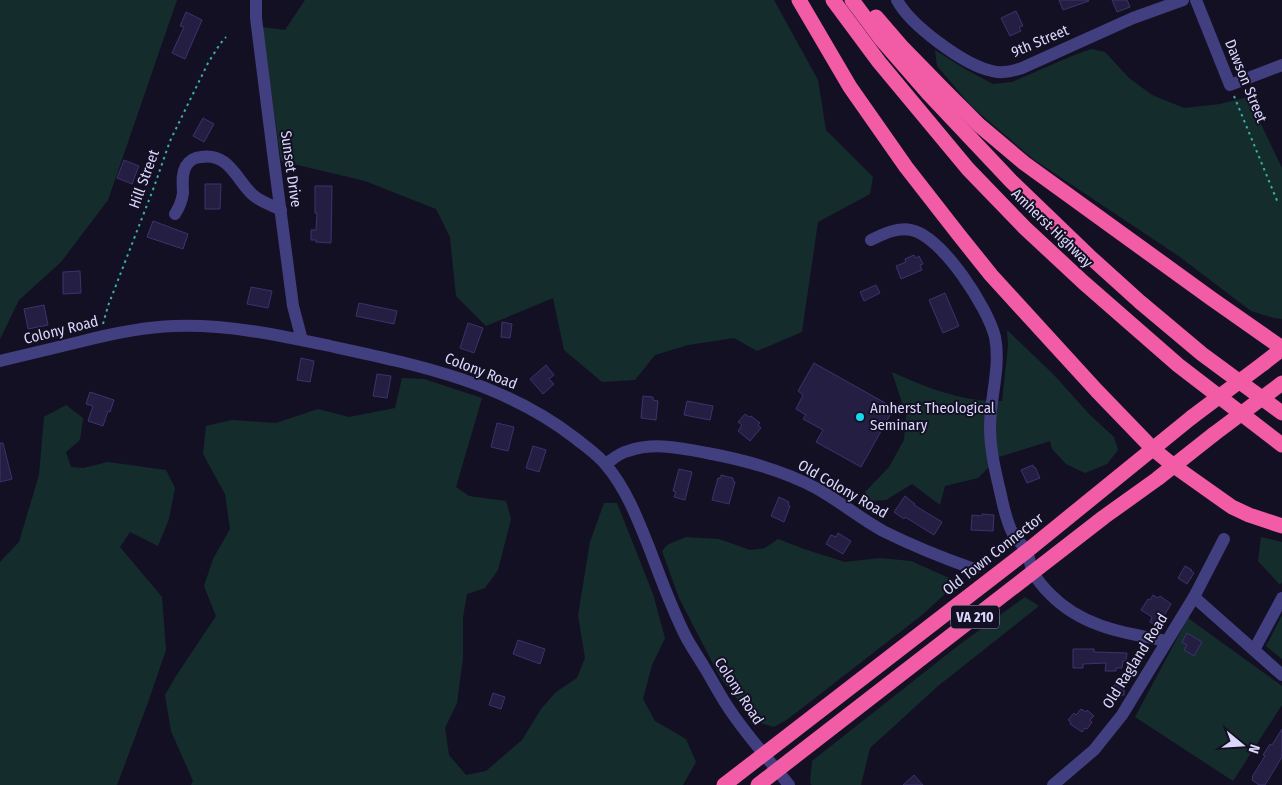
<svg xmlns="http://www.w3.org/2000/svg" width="1282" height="785" viewBox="0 0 1282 785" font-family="'Fira Sans Condensed',sans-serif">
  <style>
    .green { fill: #142d2c }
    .building { fill: #251e43; stroke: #3d326d }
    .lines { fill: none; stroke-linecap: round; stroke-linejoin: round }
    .path { stroke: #39aea5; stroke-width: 2; stroke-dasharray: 2.5 4; stroke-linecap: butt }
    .minor { stroke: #413f7f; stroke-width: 12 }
    .highway { stroke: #f25ba5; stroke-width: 15 }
    .highway-bridge { stroke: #f25ba5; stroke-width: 15 }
    .poi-dot { fill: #12d9ec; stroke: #141024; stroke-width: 2 }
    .labels { text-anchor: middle; stroke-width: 4; stroke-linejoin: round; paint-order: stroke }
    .shield { fill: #141024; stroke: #9f9bbb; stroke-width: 1 }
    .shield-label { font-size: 14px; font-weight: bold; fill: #dad7fc }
    .street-label { font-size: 15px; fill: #dad7fc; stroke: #141024 }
    .poi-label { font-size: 15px; fill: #dad7fc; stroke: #141024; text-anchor: start }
  </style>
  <rect width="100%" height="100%" fill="#141024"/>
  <g class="green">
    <path d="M0 0H177L108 200 61 262 19 300 0 339Z"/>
    <path d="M305 0H774L818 80 826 130 873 177 870 194 818 222 802 332 757 351 734 338 688 345 655 355 635 380 602 382 564 350 553 298 486 326 456 296 450 237 436 209 365 181 281 161 262 27 285 30Z"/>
    <path d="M1091 49 1105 52 1129 78 1152 95 1184 108 1220 104 1248 97 1282 168V319L1274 318 1251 311 1180 257 1033 159 971 106 937 66 935 50 965 69 993 84 1012 82 1072 56Z"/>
    <path d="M1007 330 1054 375 1090 415 1114 437 1118 450 1107 464 1085 473 1066 464 1052 449 1050 441 999 457 978 478 945 486 940 505 912 484 886 500 867 501 865 492 889 467 904 440 906 415 892 372C920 385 948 396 978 400 986 401 994 401 1002 401L1008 346Z"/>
    <path d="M402 378 424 379 482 398 456 487 469 496 506 501 511 519 498 570 485 588 467 594 463 617V658L457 703 445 728 449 755 466 775 486 771 522 740 541 709 556 692 577 678 585 658 578 615 590 542 604 503H617L653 594 665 638 652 665 643 699 655 721 686 739 696 762 683 785H191L193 781 171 731 165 695 176 676 216 616 204 586 213 559 230 529 225 494 203 454 206 426 232 420 276 423 318 409 349 417 395 408Z"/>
    <path d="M66 405 83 418 80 440 66 452 71 467 83 468 108 462 166 470 175 488 169 519 158 546 130 532 120 547 162 597 166 650 147 705 117 785H0V562L19 542 39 475 44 417Z"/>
    <path d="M686 537 719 539 750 550 765 548 778 539 807 550 845 562 880 558 911 561 958 582 922 615 788 719 774 727 754 721 720 677 679 598 662 551 667 545Z"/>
    <path d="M1261 537 1282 542V582L1280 585 1258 561Z"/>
    <path d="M1025 597 1039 606 938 686 870 748 861 785H812L810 783 812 761 959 645Z"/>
    <path d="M1282 615V659L1266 646Z"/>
    <path d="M1188 618 1282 686V705L1233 781 1135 717Z"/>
  </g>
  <g class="building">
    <path d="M1059 0H1088L1089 1 1063 10Z"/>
    <path d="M1112 0H1127L1130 7 1117 12Z"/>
    <path d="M1016 11 1023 26 1019 27 1021 31 1010 36 1001 18Z"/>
    <path d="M186 12 202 20 185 59 172 53 184 27 180 26Z"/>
    <path d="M203 118 214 124 204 142 193 136Z"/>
    <path d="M124 160 139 166 132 184 117 178Z"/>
    <path d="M205 184H221L220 209H205Z"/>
    <path d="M315 186H332L331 243 316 242V240H311V230H316L317 213H315Z"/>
    <path d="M153 221 188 234 183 249 147 237Z"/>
    <path d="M914 255 916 258 919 256 923 264 920 265 922 270 901 279 896 266 906 262 905 259Z"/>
    <path d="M80 271 81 293 63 294V272Z"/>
    <path d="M876 285 880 293 864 301 860 292Z"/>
    <path d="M251 287 272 291 268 308 247 304Z"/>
    <path d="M945 293 959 326 943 333 929 300Z"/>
    <path d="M359 303 397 311 394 324 356 316Z"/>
    <path d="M44 305 48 325 28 329 24 309Z"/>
    <path d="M502 322 512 324 510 338 501 337Z"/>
    <path d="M468 323 483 328 474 353 460 348Z"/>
    <path d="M301 358 314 361 310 382 297 380Z"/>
    <path d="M814 363 894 408 861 467 816 442 823 430 803 419 806 415 796 409 803 395 798 391Z"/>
    <path d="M546 365 554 375 549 379 554 384 543 394 530 379Z"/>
    <path d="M377 374 391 376 387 398 373 396Z"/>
    <path d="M90 392 114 400 110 412 108 411 103 426 88 421 93 406 86 404Z"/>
    <path d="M643 396 653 397V400L658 401 656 420 641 418Z"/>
    <path d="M687 401 713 406 710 420 684 415Z"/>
    <path d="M745 414 749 417 751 416 760 423 758 425 761 428 750 441 738 431 742 425 738 422Z"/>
    <path d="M497 423 514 427 508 451 491 447Z"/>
    <path d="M0 443H3L12 479 0 482Z"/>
    <path d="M533 446 546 450 539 472 526 468Z"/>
    <path d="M1033 465 1034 468 1035 467 1040 478 1027 483 1021 470Z"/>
    <path d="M679 469 692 472 685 500 674 497 676 492 673 491Z"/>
    <path d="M721 475 733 478V481L735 482 729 504 712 500 718 478H721Z"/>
    <path d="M905 496 915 504 914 505 942 522 934 535 905 517 904 519 894 512Z"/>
    <path d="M779 497 789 502 788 505 790 506 784 522 771 516Z"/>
    <path d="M982 514 994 515 993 531 971 530 972 515 982 516Z"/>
    <path d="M838 533 851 541 843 554 826 544 831 535 836 537Z"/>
    <path d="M1185 566 1192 570 1191 571 1194 573 1187 584 1178 578Z"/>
    <path d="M1153 595 1158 598 1160 596 1171 604 1162 619 1164 620 1160 628 1150 622 1152 617 1141 610 1148 599 1150 600Z"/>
    <path d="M1187 633 1202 642 1194 656 1184 650 1187 645 1182 642Z"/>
    <path d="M518 640 545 649 540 664 513 654Z"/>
    <path d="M1073 649H1094V652L1127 653 1126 661H1123L1122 668H1116V671H1105L1106 663 1083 664V668H1073Z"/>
    <path d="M1124 684V695L1114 696V685Z"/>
    <path d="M493 693 505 697 501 709 489 705Z"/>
    <path d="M1081 709 1086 712 1087 710 1094 716 1090 720 1092 722 1087 729 1085 728 1082 732 1070 724 1071 722 1068 720 1074 713 1076 715Z"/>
    <path d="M1282 729V757L1265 785H1259L1252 780 1253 778 1252 777 1265 756 1263 755 1270 744 1272 745Z"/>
    <path d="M914 775 923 785H903Z"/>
  </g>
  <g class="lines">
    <g class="path">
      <path d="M1234 96 1278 203"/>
      <path d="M103 324 108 306 154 187 170 141 208 63 220 44 226 37"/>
    </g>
    <g class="minor">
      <path d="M256 0V18L274 161 293 306 302 340"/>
      <path d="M897 0C910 25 964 65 992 71 1002 74 1013 71 1022 68L1133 18 1183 0"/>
      <path d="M1196 0 1230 85 1282 65"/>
      <path d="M175 214C179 208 182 200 183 193 183 184 181 175 186 166 189 161 195 157 201 157 229 152 237 181 253 195 261 202 272 205 281 210"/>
      <path d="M871 240C883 234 897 227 911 230 942 236 988 308 995 337 1001 367 990 398 990 427 990 449 995 470 1000 491 1003 505 1006 521 1013 534 1017 541 1024 545 1027 552 1030 559 1030 567 1034 574 1038 581 1044 588 1050 594 1082 627 1124 633 1167 641"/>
      <path d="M0 361C26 355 53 348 79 342 110 334 142 327 174 326 227 324 278 335 330 346 418 365 503 382 575 438 586 447 597 454 606 465 627 490 638 520 650 550 661 579 671 607 685 635 690 645 697 655 703 665 713 681 721 698 732 713 749 738 770 761 789 785"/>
      <path d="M606 464C613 459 619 453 628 451 654 442 682 448 707 453 745 460 782 470 816 488 839 501 860 518 883 531 913 546 943 558 974 569"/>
      <path d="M1194 597 1282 675"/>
      <path d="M1254 650 1282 598"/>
      <path d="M1053 785 1094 750 1122 715 1194 597 1224 539"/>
    </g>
    <g class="highway">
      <path d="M799 0 850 87 906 167 959 235 991 275 1097 391 1153 449 1174 466 1232 507 1249 515 1282 526"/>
      <path d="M833 0 879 62 968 169 1025 228 1083 282 1178 365 1282 445"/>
      <path d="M852 0 881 39 928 93 1011 181 1089 256 1140 302 1202 354 1282 413"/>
      <path d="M876 17 901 46 945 91 979 125 1024 163 1212 299 1282 348"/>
      <path d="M1264 363 1282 349"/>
      <path d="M724 785 1027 551 1192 417"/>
      <path d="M758 785 1104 517 1157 479 1214 434"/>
    </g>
    <g class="highway-bridge">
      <path d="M1192 417 1264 363"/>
      <path d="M1214 434 1282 383"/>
    </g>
  </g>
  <circle class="poi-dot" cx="860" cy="417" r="5"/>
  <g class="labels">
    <rect class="shield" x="951" y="605.5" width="48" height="23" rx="4"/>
    <g class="shield-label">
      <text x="975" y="622">VA 210</text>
    </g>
    <g class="street-label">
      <text transform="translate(1040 41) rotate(-23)" y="5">9th Street</text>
      <text transform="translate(1246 81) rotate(68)" y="5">Dawson Street</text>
      <text transform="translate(291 169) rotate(82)" y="5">Sunset Drive</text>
      <text transform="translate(144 179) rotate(-70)" y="5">Hill Street</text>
      <text transform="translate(1052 228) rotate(44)" y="5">Amherst Highway</text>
      <text transform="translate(61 330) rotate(-14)" y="5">Colony Road</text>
      <text transform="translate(481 371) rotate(21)" y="5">Colony Road</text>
      <text transform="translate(843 489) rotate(30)" y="5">Old Colony Road</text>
      <text transform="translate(993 554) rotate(-38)" y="5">Old Town Connector</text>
      <text transform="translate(1135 661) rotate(-58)" y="5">Old Ragland Road</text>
      <text transform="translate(739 691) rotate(57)" y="5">Colony Road</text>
    </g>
    <g class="poi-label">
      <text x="870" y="413">Amherst Theological<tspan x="870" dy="17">Seminary</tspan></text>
    </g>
  </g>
  <g transform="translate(1242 745) rotate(108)" stroke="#141024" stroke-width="4" paint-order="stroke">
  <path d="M0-4L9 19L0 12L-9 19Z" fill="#dad7fc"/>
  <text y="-8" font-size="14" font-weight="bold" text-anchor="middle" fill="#dad7fc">N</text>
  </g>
</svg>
